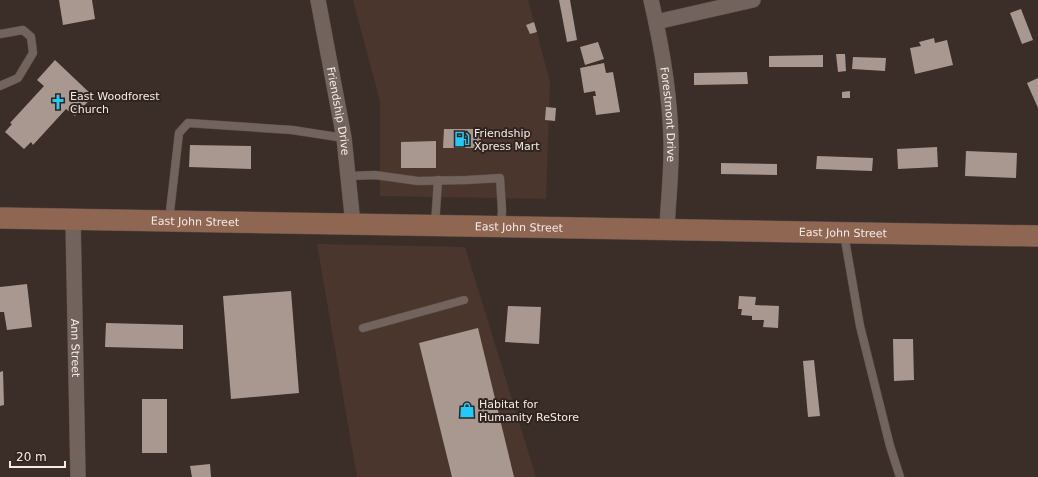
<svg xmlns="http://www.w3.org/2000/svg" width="1038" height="477" viewBox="0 0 1038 477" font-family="'DejaVu Sans',sans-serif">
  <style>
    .built { fill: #4a362d }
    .building { fill: #a89890 }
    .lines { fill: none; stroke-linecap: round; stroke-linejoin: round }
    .lane-casing { stroke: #594e48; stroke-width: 9 }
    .street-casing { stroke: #594e48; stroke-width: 16 }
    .secondary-casing { stroke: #594e48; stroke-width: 22 }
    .lane { stroke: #72635c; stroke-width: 8 }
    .street { stroke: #72635c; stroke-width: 15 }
    .secondary { stroke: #8f6652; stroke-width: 21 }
    .labels { text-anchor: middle; stroke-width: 4; stroke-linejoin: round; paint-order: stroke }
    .poi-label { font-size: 11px; fill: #f5ece8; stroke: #31241e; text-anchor: start }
    .street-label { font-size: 11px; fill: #f5ece8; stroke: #31241e }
  </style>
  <rect width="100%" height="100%" fill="#3b2e28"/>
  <g class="built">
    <path d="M353 0H528L550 82 546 199 380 196V101Z"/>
    <path d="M317 244 465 247 536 477H357Z"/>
  </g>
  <g class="building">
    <path d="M59 0H92L95 19 63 25Z"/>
    <path d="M559 0H570L577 40 567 42Z"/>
    <path d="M1021 9 1033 40 1022 44 1010 13Z"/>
    <path d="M534 22 537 32 530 34 526 25Z"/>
    <path d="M934 38 935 43 947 40 953 65 915 74 910 48 921 46 919 42Z"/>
    <path d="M598 42 604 59 585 65 580 47Z"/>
    <path d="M836 54H845L846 71 838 72Z"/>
    <path d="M823 55V67H769V56Z"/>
    <path d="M853 57 886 58 885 71 852 69Z"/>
    <path d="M55 60 93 96 75 116 66 109 33 145 31 142 24 149 5 132 12 124 10 123 44 86 37 80Z"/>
    <path d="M604 63 606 73 613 72 620 112 596 115 593 96H596L595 91 584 93 580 68Z"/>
    <path d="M747 72 748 84 694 85V73Z"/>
    <path d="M1038 78V108L1027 83Z"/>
    <path d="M850 91V98H842V92Z"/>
    <path d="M546 107 556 108 555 121 545 120Z"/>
    <path d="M444 129H481V148H443Z"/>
    <path d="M436 141V168H401V142Z"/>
    <path d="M190 145 251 146V169L189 167Z"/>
    <path d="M937 147 938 167 898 169 897 149Z"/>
    <path d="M966 151 1017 153 1016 178 965 176Z"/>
    <path d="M817 156 873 158 872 171 816 169Z"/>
    <path d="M721 163 777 164V175L721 174Z"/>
    <path d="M27 284 32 327 7 330 4 312H0V287Z"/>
    <path d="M291 291 299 393 231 399 223 296Z"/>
    <path d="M739 296 756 297 755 305 779 306 778 328 763 327 764 320H752V316L741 315 742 309H738Z"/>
    <path d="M508 306 541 307 539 344 505 342Z"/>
    <path d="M106 323 183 325V349L105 347Z"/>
    <path d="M478 328 514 477H452L419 343Z"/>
    <path d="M893 339H913L914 380 894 381Z"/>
    <path d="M814 360 820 416 808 417 803 361Z"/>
    <path d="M3 371 4 405 0 406V372Z"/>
    <rect x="142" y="399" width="25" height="54"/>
    <path d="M210 464 211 477H192L190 466Z"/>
  </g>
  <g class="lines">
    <defs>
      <g id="lane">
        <path d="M0 34 23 30 31 37 33 53 18 78 0 86"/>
        <path d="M349 176 375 175 418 181 467 180 500 178 502 210 501 226"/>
        <path d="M169 220 179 133 188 123 292 130 344 138"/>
        <path d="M435 225 438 180"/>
        <path d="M844 234 860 326 890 446 900 477"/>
        <path d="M363 328 464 300"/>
      </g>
      <g id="street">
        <path id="s1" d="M318 0 344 138 353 224"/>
        <path id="s2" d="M651 0C662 47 670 93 671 141 672 171 668 200 667 230"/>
        <path d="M656 22 753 0"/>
        <path id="s3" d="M73 219 78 477"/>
      </g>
      <g id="secondary">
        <path id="s4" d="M0 218 1038 236"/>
      </g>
    </defs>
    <use href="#lane" class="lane-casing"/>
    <use href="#street" class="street-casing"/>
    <use href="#secondary" class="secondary-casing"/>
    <use href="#lane" class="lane"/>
    <use href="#street" class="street"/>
    <use href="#secondary" class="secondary"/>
  </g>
  <defs>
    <symbol id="church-bare" viewBox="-9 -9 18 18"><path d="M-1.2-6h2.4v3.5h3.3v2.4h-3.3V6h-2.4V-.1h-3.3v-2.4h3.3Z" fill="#21c9fd" stroke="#31241e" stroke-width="2.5" paint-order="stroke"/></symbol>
    <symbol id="fuel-bare" viewBox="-9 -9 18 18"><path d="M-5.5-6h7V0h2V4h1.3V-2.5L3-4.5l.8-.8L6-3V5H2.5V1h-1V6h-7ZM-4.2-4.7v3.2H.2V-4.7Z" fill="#21c9fd" stroke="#31241e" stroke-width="2.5" paint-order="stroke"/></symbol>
    <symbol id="shop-bare" viewBox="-9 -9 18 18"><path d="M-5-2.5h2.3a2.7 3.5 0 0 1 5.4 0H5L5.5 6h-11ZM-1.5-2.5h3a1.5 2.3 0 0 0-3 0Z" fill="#21c9fd" stroke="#31241e" stroke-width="2.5" paint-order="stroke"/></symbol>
  </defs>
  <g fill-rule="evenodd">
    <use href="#church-bare" x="47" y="91" width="22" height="22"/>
    <use href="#fuel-bare" x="451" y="128" width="22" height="22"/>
    <use href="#shop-bare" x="456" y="399" width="22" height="22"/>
  </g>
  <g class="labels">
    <g class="poi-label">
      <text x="70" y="100">East Woodforest<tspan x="70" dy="13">Church</tspan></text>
      <text x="474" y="137">Friendship<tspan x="474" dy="13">Xpress Mart</tspan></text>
      <text x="479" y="408">Habitat for<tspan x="479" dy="13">Humanity ReStore</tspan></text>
    </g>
    <g class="street-label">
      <text dy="4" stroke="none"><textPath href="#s1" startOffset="113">Friendship Drive</textPath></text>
      <text dy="4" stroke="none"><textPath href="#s2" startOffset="116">Forestmont Drive</textPath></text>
      <text dy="4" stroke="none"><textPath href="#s4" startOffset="195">East John Street</textPath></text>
      <text dy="4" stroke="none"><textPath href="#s4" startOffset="519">East John Street</textPath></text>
      <text dy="4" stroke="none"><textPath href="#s4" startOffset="843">East John Street</textPath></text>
      <text dy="4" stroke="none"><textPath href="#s3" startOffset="129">Ann Street</textPath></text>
    </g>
  </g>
  <path d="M10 461v6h55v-6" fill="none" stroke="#f5ece8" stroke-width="2"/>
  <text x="16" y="461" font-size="12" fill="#f5ece8" stroke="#31241e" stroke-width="3" paint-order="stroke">20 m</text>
</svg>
